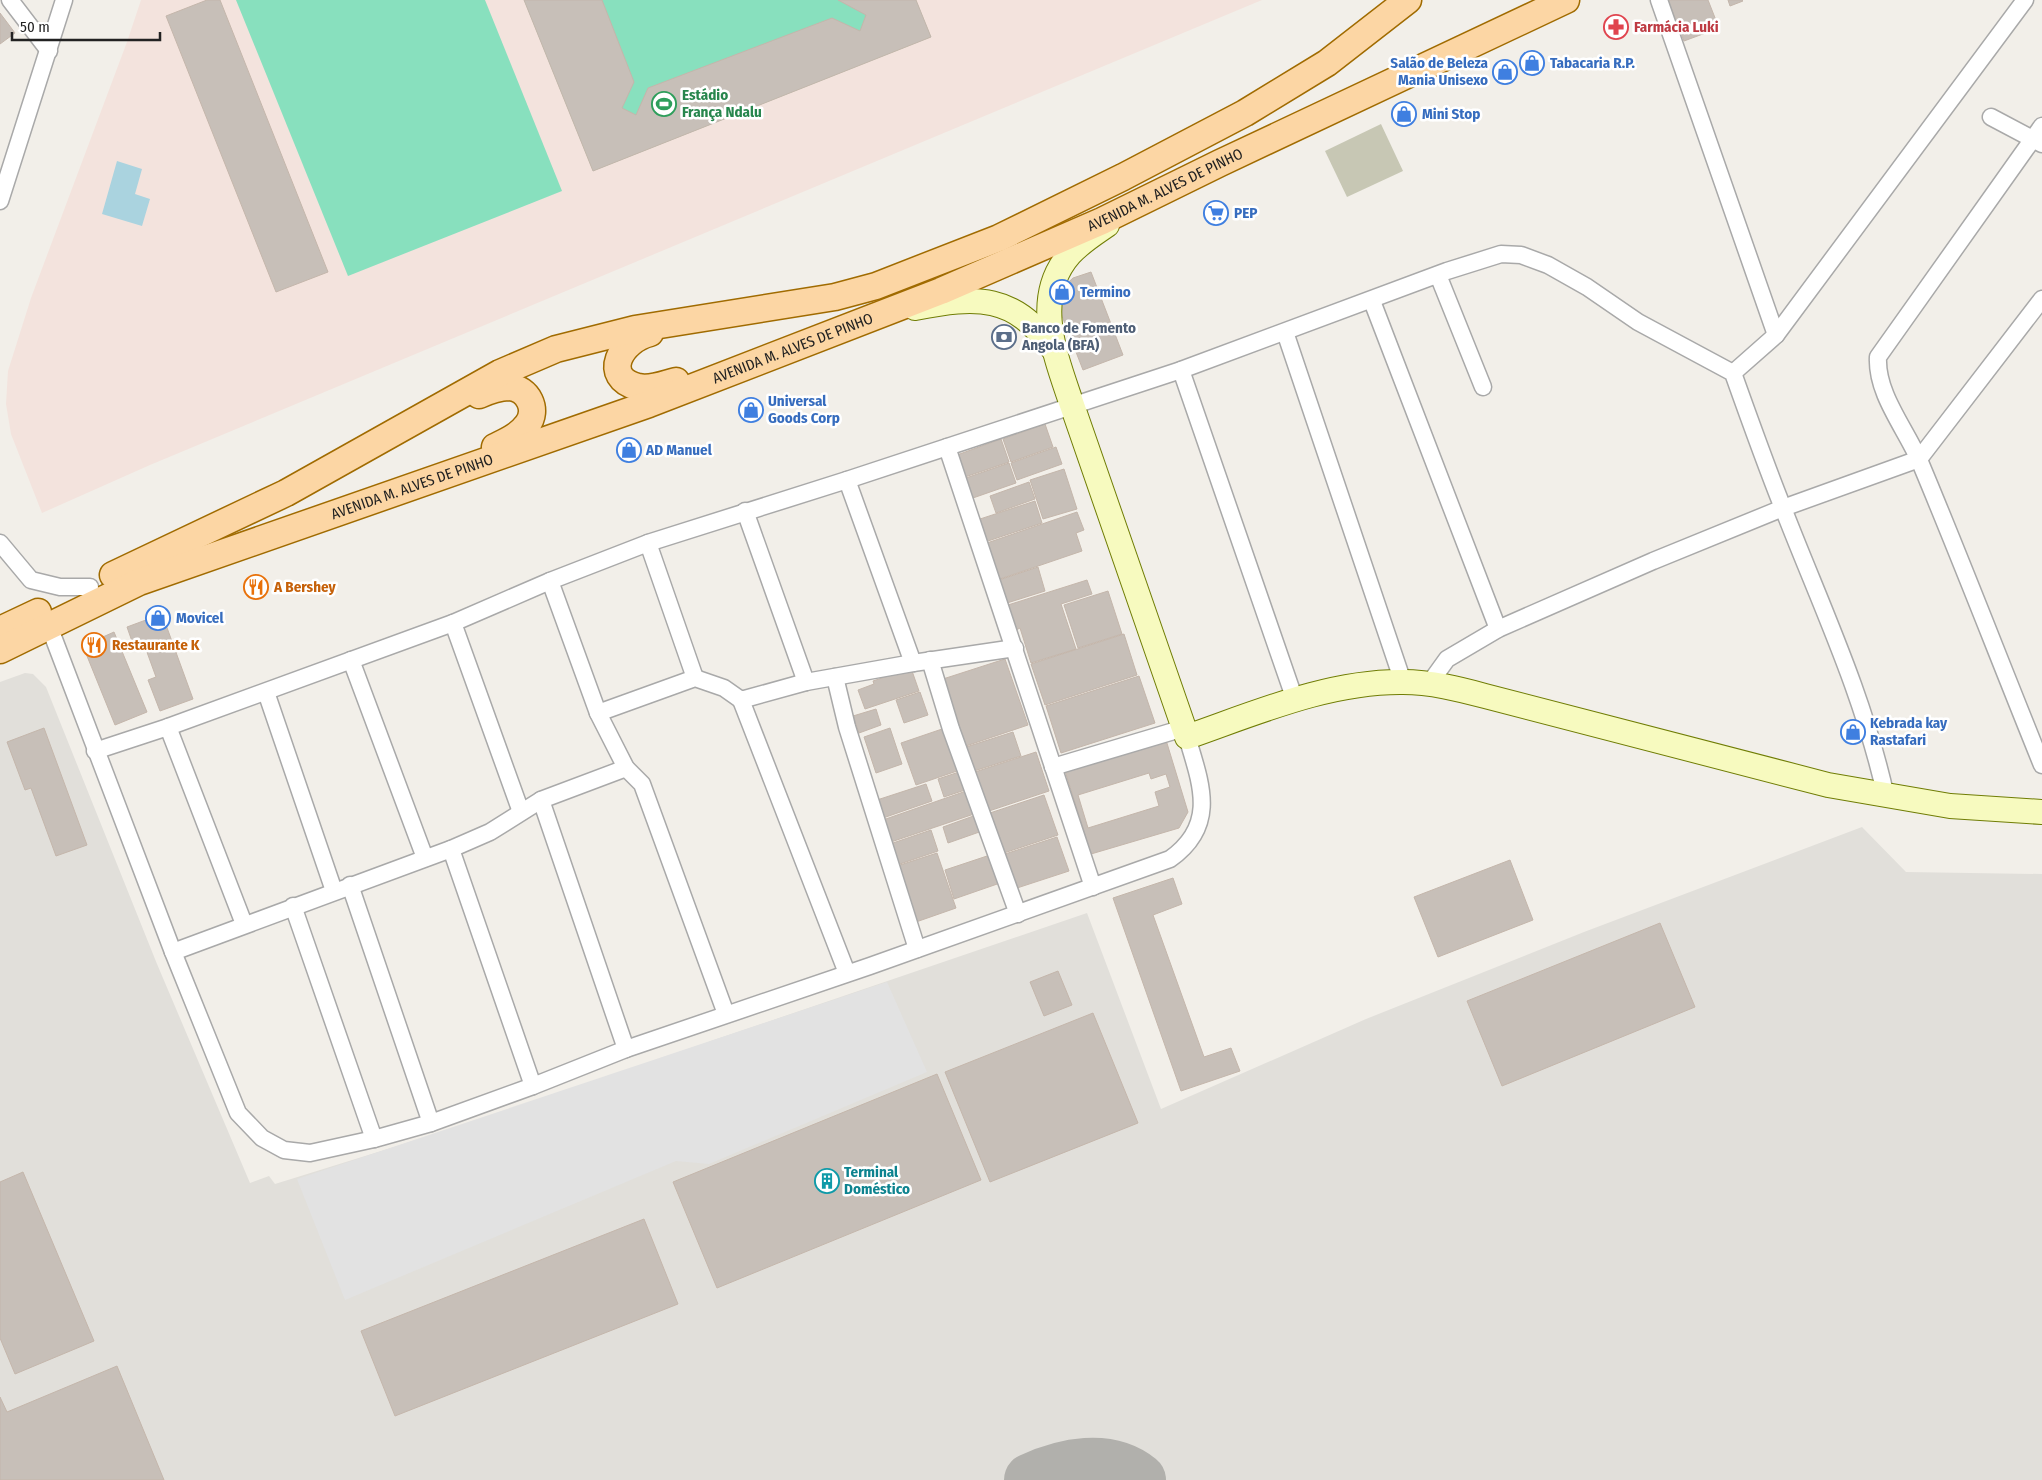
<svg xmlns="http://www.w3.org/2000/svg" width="2042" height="1480" viewBox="0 0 2042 1480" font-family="'Fira Sans Condensed',sans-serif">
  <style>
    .military { fill: #f3e3dd }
    .airport { fill: #e1dfda }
    .construction { fill: #c7c7b4 }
    .pitch { fill: #88e0be }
    .parking { fill: #e2e2e2 }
    .water { fill: #aad3df }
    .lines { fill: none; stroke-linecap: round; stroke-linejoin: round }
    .taxiway { stroke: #b1b0ac; stroke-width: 54 }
    .building { fill: #c7bfb8; stroke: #c4b6ab; fill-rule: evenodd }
    .street-casing { stroke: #a9a9a9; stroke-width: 19 }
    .secondary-casing { stroke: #707d05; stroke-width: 26 }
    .primary-casing { stroke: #a06b00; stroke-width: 29 }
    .street { stroke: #fff; stroke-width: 16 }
    .secondary { stroke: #f7fabf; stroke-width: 24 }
    .primary { stroke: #fcd6a4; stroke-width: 26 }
    .labels { text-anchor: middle; stroke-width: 5; stroke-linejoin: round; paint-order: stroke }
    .health-label { font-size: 15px; font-weight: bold; fill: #be3a42; stroke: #fff; text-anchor: start }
    .shop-label { font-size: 15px; font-weight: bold; fill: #366cbe; stroke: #fff; text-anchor: start }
    .leisure-label { font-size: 15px; font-weight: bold; fill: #27864d; stroke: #fff; text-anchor: start }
    .street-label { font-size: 15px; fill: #222; stroke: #fff }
    .service-label { font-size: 15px; font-weight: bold; fill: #4e5e75; stroke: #fff; text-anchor: start }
    .food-label { font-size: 15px; font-weight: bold; fill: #c56008; stroke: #fff; text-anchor: start }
    .culture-label { font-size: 15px; font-weight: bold; fill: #0d838f; stroke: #fff; text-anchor: start }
  </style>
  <rect width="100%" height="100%" fill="#f2efe9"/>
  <path class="military" d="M141 0H1262L150 465 42 513 11 434 6 404 8 371 31 298 127 42Z"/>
  <path class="airport" d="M25 673 33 674 46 687 157 964 250 1183 269 1176 275 1184 465 1125 1087 913 1161 1109 1366 1019 1584 932 1862 827 1906 872 2042 874V1480H0V682Z"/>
  <path class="construction" d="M1381 124 1403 171 1347 197 1325 151Z"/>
  <g class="pitch">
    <path d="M236 0H485L562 191 348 276Z"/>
    <path d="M524 0H916L931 37 593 171Z"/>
  </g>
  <path class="parking" d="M887 982 927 1072 709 1164 676 1161 345 1300 297 1179Z"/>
  <path class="water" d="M117 161 142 169 135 194 150 199 142 226 102 214Z"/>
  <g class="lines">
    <path class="taxiway" d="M1031 1480C1064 1465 1108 1455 1139 1480"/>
  </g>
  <g class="building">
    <path d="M207 0H220L328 272 276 292 166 16Z"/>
    <path d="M524 0H602L634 82 622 108 636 115 648 88 832 18 860 31 866 15 838 0H916L931 37 593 171Z"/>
    <path d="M1668 0H1708L1719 28 1684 41Z"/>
    <path d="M1728 0H1742L1743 1 1730 6Z"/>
    <path d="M0 13 15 33 0 44Z"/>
    <path d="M1091 272 1123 355 1083 370 1057 303 1059 291 1073 278Z"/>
    <path d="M1045 424 1053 447 1011 462 1003 439Z"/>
    <path d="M1001 439 1009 462 965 477 957 455Z"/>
    <path d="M1056 447 1062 464 1017 480 1011 463Z"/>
    <path d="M1009 463 1016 483 970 499 963 479Z"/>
    <path d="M1064 469 1077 509 1043 519 1030 480Z"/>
    <path d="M1029 482 1035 499 996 513 990 496Z"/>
    <path d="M1035 501 1042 523 985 542 977 520Z"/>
    <path d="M1077 512 1084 530 1076 533 1082 551 1000 579 987 543Z"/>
    <path d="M1038 567 1045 591 1007 603 999 580Z"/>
    <path d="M1087 580 1092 594 1061 604 1076 649 1031 663 1020 628 1016 630 1008 605Z"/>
    <path d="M1108 591 1122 634 1078 648 1064 605Z"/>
    <path d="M162 614 193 699 160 711 148 680 156 677 144 644 134 647 127 627Z"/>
    <path d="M114 632 147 712 115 725 87 656 94 641Z"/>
    <path d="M1124 634 1137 675 1045 705 1031 664Z"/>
    <path d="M1005 659 1028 725 963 747 943 679Z"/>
    <path d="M911 668 919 691 865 709 858 690 874 684 873 681Z"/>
    <path d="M1139 676 1155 723 1061 753 1046 706Z"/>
    <path d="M920 692 928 715 904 723 896 700Z"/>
    <path d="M876 709 881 725 859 733 853 716Z"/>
    <path d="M44 728 87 845 56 856 31 788 25 790 7 742Z"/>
    <path d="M890 728 902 764 876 773 864 737Z"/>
    <path d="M945 728 960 770 916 785 901 743Z"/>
    <path d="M1013 732 1021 756 971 772 963 748Z"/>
    <path d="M1166 740 1188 812 1179 828 1091 854 1065 771ZM1149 773 1151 779 1166 774 1170 787 1155 792 1159 806 1088 828 1078 795Z"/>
    <path d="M1036 752 1049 791 989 811 975 772Z"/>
    <path d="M962 771 968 789 944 797 938 779Z"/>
    <path d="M926 784 932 801 883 818 877 800Z"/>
    <path d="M969 790 977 813 888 843 880 821Z"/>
    <path d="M1044 795 1058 835 1004 853 990 813Z"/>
    <path d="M979 814 985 830 948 843 943 827Z"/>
    <path d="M931 830 938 851 897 865 890 844Z"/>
    <path d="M1057 837 1069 871 1014 889 1002 855Z"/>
    <path d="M937 853 956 908 916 922 897 866Z"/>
    <path d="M993 854 1003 882 954 899 945 870Z"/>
    <path d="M1510 860 1533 920 1438 957 1414 897Z"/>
    <path d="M1173 878 1182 904 1153 915 1204 1057 1231 1048 1240 1071 1181 1091 1113 898Z"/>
    <path d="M1660 923 1695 1007 1502 1086 1467 1001Z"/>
    <path d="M1058 971 1072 1005 1044 1016 1030 982Z"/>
    <path d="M1093 1013 1138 1123 990 1182 945 1072Z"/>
    <path d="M937 1074 981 1180 717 1288 673 1182Z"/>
    <path d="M23 1172 94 1341 15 1374 0 1338V1182Z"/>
    <path d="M644 1219 678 1304 395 1416 361 1331Z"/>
    <path d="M117 1366 164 1480H0V1397L7 1412Z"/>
  </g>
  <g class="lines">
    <defs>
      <g id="street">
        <path d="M10 0 49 51"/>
        <path d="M1659 0 1776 335"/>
        <path d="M1991 117 2042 144"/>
        <path d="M2042 126 1878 357C1876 394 1906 429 1920 462 1962 562 2001 664 2042 765"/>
        <path d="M0 201 64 0"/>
        <path d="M1438 275 1483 387"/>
        <path d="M1372 301 1498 629"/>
        <path d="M1285 332 1403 682"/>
        <path d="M1181 370 1295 700"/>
        <path d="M1733 373 1776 335 2025 0"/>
        <path d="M947 447 1093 887"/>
        <path d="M847 480 913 663"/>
        <path d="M745 511 806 682"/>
        <path d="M0 543 31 580 60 587H90"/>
        <path d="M648 543 695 678"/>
        <path d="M550 581 598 713 626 768 642 784 726 1014"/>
        <path d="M453 623 521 812"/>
        <path d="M49 626 173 952 238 1113 262 1138 284 1150 310 1153 374 1139 431 1123 533 1086 626 1049 870 966 1170 859C1218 825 1201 784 1187 737"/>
        <path d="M351 660 425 858"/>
        <path d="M930 660 951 729 1018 914"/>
        <path d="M835 677 847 727 917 949"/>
        <path d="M1429 684 1447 659 1498 629 1653 561 1783 508 1919 459 2042 299"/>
        <path d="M266 692 334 891"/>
        <path d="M741 700 847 973"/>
        <path d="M598 713 695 678 724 688 741 700 806 682 913 663 1015 648"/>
        <path d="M168 727 244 924"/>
        <path d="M95 751 168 727 453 623 550 581 648 543 847 480 1181 370 1447 271 1501 254 1521 255 1548 265 1587 287 1638 322 1733 373C1749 418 1765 463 1783 508 1821 606 1863 693 1886 797"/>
        <path d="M1053 767 1184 728"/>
        <path d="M541 800 626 1049"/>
        <path d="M451 849 533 1086"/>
        <path d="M350 885 431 1123"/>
        <path d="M293 906 374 1139"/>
        <path d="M173 952 451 849 490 832 541 800 626 768"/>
      </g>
      <g id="secondary">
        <path d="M1107 225C1094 234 1081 242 1070 254 1031 298 1056 357 1072 405L1187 737C1256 713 1329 681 1403 682 1431 682 1459 689 1485 696L1828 785 1950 806 2042 812"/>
        <path d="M915 308C977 296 1014 294 1053 349"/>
      </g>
      <g id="primary">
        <path d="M650 333C621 340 600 377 638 387 651 390 664 384 676 381"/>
        <path d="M479 395C488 391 499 387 509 387 528 388 539 410 527 425 519 436 507 441 495 447"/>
        <path d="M113 575 286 493 500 373 556 349 635 329 835 297 876 286 999 238 1123 177 1245 113 1327 63 1408 0"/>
        <path d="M0 630 38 612"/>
        <path id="s1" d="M0 650 139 582 649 404 941 291 1102 221 1220 163 1566 0"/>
      </g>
    </defs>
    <use href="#street" class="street-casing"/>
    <use href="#secondary" class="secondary-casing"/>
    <use href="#primary" class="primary-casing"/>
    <use href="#street" class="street"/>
    <use href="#secondary" class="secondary"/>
    <use href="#primary" class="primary"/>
  </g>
  <defs>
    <symbol id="pharmacy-ring" viewBox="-11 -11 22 22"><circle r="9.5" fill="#fff" stroke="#e0444e" stroke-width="1.5"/><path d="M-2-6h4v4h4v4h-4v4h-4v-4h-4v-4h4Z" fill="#e0444e"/></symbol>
    <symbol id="shop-ring" viewBox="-11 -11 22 22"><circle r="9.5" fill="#fff" stroke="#3f7fe0" stroke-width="1.5"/><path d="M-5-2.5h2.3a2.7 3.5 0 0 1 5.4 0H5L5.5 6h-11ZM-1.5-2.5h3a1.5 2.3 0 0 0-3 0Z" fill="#3f7fe0"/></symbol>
    <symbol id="stadium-ring" viewBox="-11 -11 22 22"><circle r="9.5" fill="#fff" stroke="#2e9e5b" stroke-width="1.5"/><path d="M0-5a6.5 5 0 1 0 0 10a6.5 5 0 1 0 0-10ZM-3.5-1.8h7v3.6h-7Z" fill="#2e9e5b"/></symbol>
    <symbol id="supermarket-ring" viewBox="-11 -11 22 22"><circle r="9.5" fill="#fff" stroke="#3f7fe0" stroke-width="1.5"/><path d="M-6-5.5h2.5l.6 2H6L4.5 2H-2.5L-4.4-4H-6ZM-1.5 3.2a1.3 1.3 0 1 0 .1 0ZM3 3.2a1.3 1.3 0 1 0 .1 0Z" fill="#3f7fe0"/></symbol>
    <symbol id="bank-ring" viewBox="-11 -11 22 22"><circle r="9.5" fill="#fff" stroke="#5c6f8a" stroke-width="1.5"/><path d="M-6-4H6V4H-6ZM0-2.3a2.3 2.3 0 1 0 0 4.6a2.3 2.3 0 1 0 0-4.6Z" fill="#5c6f8a"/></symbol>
    <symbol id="restaurant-ring" viewBox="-11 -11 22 22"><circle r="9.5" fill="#fff" stroke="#e8710a" stroke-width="1.5"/><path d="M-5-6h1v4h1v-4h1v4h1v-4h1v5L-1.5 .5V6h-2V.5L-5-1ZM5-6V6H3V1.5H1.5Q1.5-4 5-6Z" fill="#e8710a"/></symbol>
    <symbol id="building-ring" viewBox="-11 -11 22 22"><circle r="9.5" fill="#fff" stroke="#0f9aa8" stroke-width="1.5"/><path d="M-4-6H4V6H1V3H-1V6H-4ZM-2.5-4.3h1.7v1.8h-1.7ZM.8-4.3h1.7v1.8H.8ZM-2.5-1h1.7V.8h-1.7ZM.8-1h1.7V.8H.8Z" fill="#0f9aa8"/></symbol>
  </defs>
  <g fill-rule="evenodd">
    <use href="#pharmacy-ring" x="1602" y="13" width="28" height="28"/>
    <use href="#shop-ring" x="1518" y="49" width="28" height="28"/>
    <use href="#shop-ring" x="1491" y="58" width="28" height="28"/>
    <use href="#stadium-ring" x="650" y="90" width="28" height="28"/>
    <use href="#shop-ring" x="1390" y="100" width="28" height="28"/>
    <use href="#supermarket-ring" x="1202" y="199" width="28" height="28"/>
    <use href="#shop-ring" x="1048" y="278" width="28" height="28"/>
    <use href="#bank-ring" x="990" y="323" width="28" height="28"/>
    <use href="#shop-ring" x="737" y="396" width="28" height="28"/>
    <use href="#shop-ring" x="615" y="436" width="28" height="28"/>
    <use href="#restaurant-ring" x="242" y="573" width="28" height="28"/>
    <use href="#shop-ring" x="144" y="604" width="28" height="28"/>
    <use href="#restaurant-ring" x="80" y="631" width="28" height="28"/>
    <use href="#shop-ring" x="1839" y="718" width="28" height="28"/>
    <use href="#building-ring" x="813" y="1167" width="28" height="28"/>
  </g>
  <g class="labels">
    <g class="health-label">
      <text x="1634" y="32">Farmácia Luki</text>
    </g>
    <g class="shop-label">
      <text x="1488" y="68" text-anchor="end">Salão de Beleza<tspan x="1488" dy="17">Mania Unisexo</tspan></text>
      <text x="1550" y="68">Tabacaria R.P.</text>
      <text x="1422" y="119">Mini Stop</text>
      <text x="1234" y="218">PEP</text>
      <text x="1080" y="297">Termino</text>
      <text x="768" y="406">Universal<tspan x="768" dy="17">Goods Corp</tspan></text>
      <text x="646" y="455">AD Manuel</text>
      <text x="176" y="623">Movicel</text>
      <text x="1870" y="728">Kebrada kay<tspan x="1870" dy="17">Rastafari</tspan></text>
    </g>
    <g class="leisure-label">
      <text x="682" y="100">Estádio<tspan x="682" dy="17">França Ndalu</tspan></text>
    </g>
    <g class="street-label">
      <text dy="5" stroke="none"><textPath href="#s1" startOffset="1254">AVENIDA M. ALVES DE PINHO</textPath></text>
      <text dy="5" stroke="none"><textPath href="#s1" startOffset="849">AVENIDA M. ALVES DE PINHO</textPath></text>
      <text dy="5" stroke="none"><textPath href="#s1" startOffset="444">AVENIDA M. ALVES DE PINHO</textPath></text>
    </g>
    <g class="service-label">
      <text x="1022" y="333">Banco de Fomento<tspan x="1022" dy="17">Angola (BFA)</tspan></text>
    </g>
    <g class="food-label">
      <text x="274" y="592">A Bershey</text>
      <text x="112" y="650">Restaurante K</text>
    </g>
    <g class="culture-label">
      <text x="844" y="1177">Terminal<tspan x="844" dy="17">Doméstico</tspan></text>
    </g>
  </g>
  <path d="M12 32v8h148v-8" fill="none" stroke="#222222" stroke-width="2.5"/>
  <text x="20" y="32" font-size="15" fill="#222222" stroke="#ffffff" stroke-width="4" paint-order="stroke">50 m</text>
</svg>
